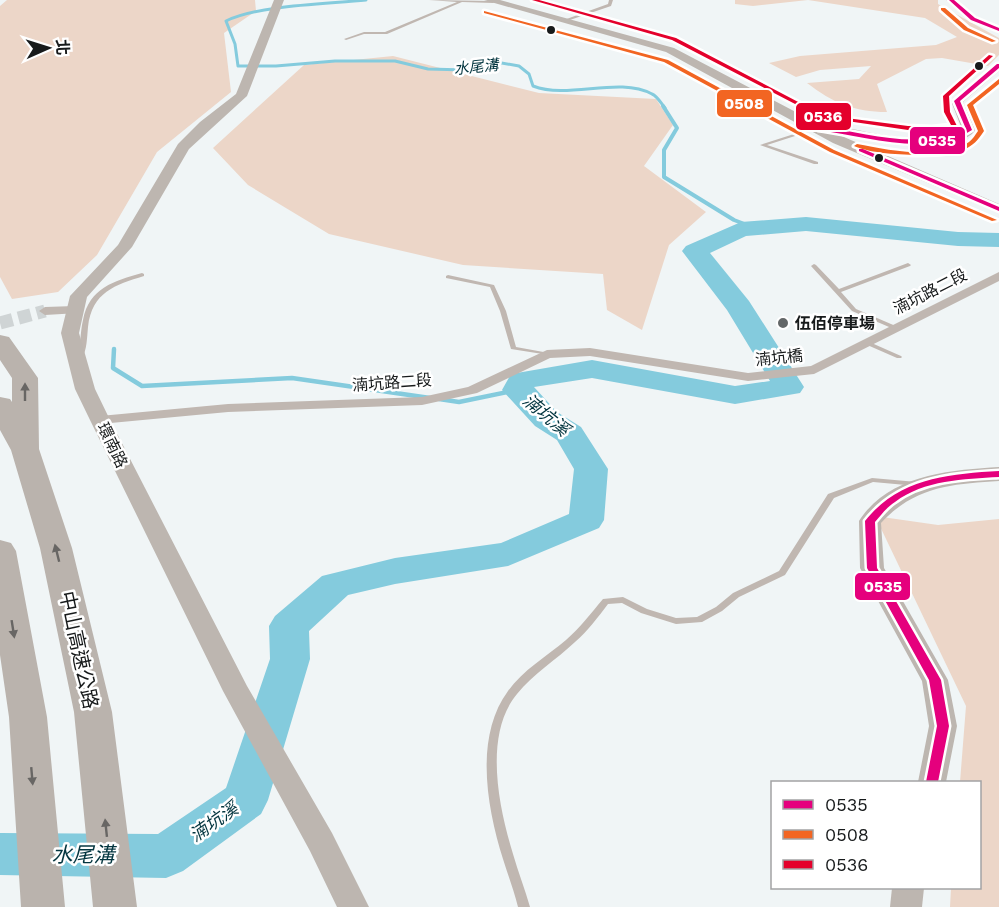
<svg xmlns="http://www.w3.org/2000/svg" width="999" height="907" viewBox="0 0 999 907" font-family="'Work Sans','Noto Sans TC',sans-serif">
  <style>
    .green { fill: #ecd6c8 }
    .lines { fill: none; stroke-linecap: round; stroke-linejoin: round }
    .stream-far2 { stroke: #84cbdd; stroke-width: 3 }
    .stream-far1 { stroke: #84cbdd; stroke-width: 4 }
    .stream { stroke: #84cbdd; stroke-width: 4.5 }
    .river { fill: #84cbdd; fill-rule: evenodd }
    .street-tunnel { stroke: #cfd4d5; stroke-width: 13; stroke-dasharray: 13 6; stroke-linecap: butt }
    .lane { fill: #c0b7b1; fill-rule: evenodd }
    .street { fill: #c0b7b1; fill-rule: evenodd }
    .secondary { fill: #bdb6b0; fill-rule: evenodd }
    .highway { fill: #bab3ad; fill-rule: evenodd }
    .bus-1-casing { stroke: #fff; stroke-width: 5 }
    .bus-2-casing { stroke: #fff; stroke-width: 5 }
    .bus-3-casing { stroke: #fff; stroke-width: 5 }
    .bus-1 { fill: #e5007d; fill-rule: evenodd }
    .bus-2 { fill: #f26522; fill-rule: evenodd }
    .bus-3 { fill: #e4002b; fill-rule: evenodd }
    .oneway { fill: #686664 }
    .bus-dot { fill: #171a1b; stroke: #fff; stroke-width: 2 }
    .poi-dot { fill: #636768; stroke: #fff; stroke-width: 2 }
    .labels { text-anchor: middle; stroke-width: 5; stroke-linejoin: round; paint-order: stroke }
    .far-water-label { font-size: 15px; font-style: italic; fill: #03353f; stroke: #fff }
    .street-label { font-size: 16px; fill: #171a1b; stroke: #fff }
    .poi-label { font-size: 16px; font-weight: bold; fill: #171a1b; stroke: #fff; text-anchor: start }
    .water-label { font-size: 18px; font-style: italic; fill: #03353f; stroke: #fff }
    .near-street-label { font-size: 20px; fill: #171a1b; stroke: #fff }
    .near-water-label { font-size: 21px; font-style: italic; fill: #03353f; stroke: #fff }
    .line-badge { stroke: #fff; stroke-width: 2 }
    .badge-label { font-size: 16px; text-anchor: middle; font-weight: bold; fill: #fff }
  </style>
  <rect width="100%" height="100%" fill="#f0f5f6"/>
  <g class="green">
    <path d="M7 0H255L256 11 224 33 231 92 157 152 97 255 58 292 12 299 0 277V6Z"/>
    <path d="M735 0H938V4L999 38V55L988 66 942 58 926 59 877 84 887 112C854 112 833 103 807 83L859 79 871 66 820 70 796 77 769 63 800 56 936 45 957 37 925 18 808 0 753 6 735 4Z"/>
    <path d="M393 56 539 93 656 99 673 125 644 166 706 212 669 245 642 330 607 310 603 274 463 265 329 234 248 185 213 148 304 65Z"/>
    <path d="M875 516 938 525 999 519V907H950L951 888H980V782H960L966 706Z"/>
  </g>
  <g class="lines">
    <path class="stream-far2" d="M366 0C328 4 258 5 226 21L235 44 238 66H276L335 61H395L428 69 466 70 496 62 519 66 529 74 533 86C569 100 618 76 652 94 657 96 661 103 665 108"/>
    <path class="stream-far1" d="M663 106 677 128 664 150V177L734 220 755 228"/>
    <g class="stream">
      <path d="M114 349 113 368 142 386 292 378 430 398"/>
      <path d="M439 399 459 402 517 390"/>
    </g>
    <path class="river" d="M806 217 958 232 999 233V247L958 246 806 231 746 236 710 253 749 301 804 387 800 393 735 404 592 378 534 387 557 412 581 427 608 469 604 520 599 528 508 566 395 584 348 595 309 631 310 659 268 800 261 814 183 871 166 878 0 875V833L158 834 226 788 270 659 269 626 275 616 322 576 395 558 501 543 569 514 574 469 557 440 535 426 502 390 511 374 592 360 735 386 770 381 727 310 682 251 686 246 741 222Z"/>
    <path class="street-tunnel" d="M0 323 45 311"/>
    <g class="lane">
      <path d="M429 0 493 1 495 2 493 3 462 2 387 34H364L346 40 344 39 364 32H385L457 2Z"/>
      <path d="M609 0H613L611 6 564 22 561 21 608 4Z"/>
      <path d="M747 89H749V91L726 96 739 105V106L737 107 721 95Z"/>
      <path d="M816 127 820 128 767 145 818 162V164H814L760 145Z"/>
      <path d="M908 263 911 265 910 266 841 292 856 309 898 327 899 328 896 330 852 311 811 266 814 264 816 265 839 289Z"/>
      <path d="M142 273 144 274V276C115 285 92 292 88 327 87 338 87 349 82 359H78L77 358C81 345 80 333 83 320 89 288 114 281 142 273Z"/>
      <path d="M448 275 494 285 506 311 516 347 549 353 550 354 549 355 511 349 500 311 490 287 446 278V276Z"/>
      <path d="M867 341 901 356 902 357 901 358H897L865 344 864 343 865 342Z"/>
      <path d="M872 478 917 482 921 484 917 486 873 482 834 498 785 575 739 597 722 611 702 622 676 624 641 613 622 603 608 604C598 617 588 631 575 642 556 660 533 674 517 694 483 735 499 808 513 854 518 872 525 889 530 907H518C514 891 508 875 503 859 487 808 474 737 508 691 523 670 547 656 566 640 580 628 591 613 603 599L623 597 647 609 676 618 697 617 716 607 733 593 779 571 828 494Z"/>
    </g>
    <g class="street">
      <path d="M999 272V281L814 374 748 381 590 356 550 358 477 393 422 405 228 412 100 424 93 420 100 416 228 404 422 397 468 387 547 350 590 348 748 373 811 366Z"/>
      <path d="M75 306 79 307 81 310 79 313 45 315 39 311 45 307Z"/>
    </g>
    <g class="secondary">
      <path d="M274 0H284L247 96 189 149 132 247 87 297 79 333 95 389 110 420 247 686 332 833 369 907H337L310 851 223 691 90 420 75 389 61 333 70 296 118 245 178 144 200 122 236 94Z"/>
      <path d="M484 0H500L674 48 830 130 836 126C871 132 931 149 962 129L951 101 999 62V71L963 102 976 130C949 160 871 140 837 134L999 204V213L833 143 666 52Z"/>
      <path d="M946 0H957L977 17 999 26V33L969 21Z"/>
      <path d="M999 467V481C953 484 915 486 881 523L884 568 948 680 957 726 946 782H918L929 726 922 681 860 568 859 521C888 475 950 470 999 467Z"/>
      <path d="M892 888H924L922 907H890Z"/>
    </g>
    <g class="highway">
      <path d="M0 335 9 337 38 378 39 449 72 548 112 712 137 907H93L74 712 40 548 11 450 0 430V397L10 399 12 402V378L0 360Z"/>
      <path d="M0 540 11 543 16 551 47 717 65 907H21L9 717 0 655Z"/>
    </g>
    <defs>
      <g id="bus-1">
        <path d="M949 0H954L975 18 999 28V31L971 20Z"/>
        <path d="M997 64H999V68L960 101 972 130C930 158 864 136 818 130L815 128 818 126C867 133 918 151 966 129L954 101Z"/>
        <path d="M859 149H863L999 207V211L859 151Z"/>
        <path d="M999 471V477C964 479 924 480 895 502 887 507 881 515 875 522L877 568 941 680 949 726 938 782H926L937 726 929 680 867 568 865 521C899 478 948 474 999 471Z"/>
      </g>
      <g id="bus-2">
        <path d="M941 8H945L968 28 996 41 992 42 964 30 941 10Z"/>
        <path d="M484 11 668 60 834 150 997 220 992 221 830 152 664 62 484 13Z"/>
        <path d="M999 79V84L973 105 984 131C978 140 973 146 963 150 941 158 875 156 854 146L857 144C888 150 942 161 969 142 973 139 975 135 978 131L967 105Z"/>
      </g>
      <path id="bus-3" d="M532 0H539L676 38 823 115 908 126 932 127 951 125 944 112 943 96 989 55 993 56 949 96 950 112 957 126 956 127 932 131 908 130 820 117 672 40Z"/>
    </defs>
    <use href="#bus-1" class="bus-1-casing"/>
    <use href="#bus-2" class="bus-2-casing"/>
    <use href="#bus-3" class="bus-3-casing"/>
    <use href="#bus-1" class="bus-1"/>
    <use href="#bus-2" class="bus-2"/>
    <use href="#bus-3" class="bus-3"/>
  </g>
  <defs><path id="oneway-solid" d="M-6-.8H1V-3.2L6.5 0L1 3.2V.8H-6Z" transform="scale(1.5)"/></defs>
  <g class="oneway">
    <use href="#oneway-solid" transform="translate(25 392) rotate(-90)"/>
    <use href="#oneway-solid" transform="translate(57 553) rotate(-104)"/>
    <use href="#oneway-solid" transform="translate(13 629) rotate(81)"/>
    <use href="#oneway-solid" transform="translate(32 776) rotate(85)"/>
    <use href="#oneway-solid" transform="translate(106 828) rotate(-96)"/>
  </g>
  <g class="bus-dot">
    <circle cx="551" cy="30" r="5"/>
    <circle cx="979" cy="66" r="5"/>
    <circle cx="879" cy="158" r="5"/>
  </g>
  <circle class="poi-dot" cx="783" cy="323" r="6"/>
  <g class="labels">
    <g class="far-water-label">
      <text transform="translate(476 67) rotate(-6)" y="5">水尾溝</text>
    </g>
    <g class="street-label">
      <text transform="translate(930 291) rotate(-27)" y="6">湳坑路二段</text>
      <text transform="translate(779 357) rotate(-6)" y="6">湳坑橋</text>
      <text transform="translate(392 382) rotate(-4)" y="6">湳坑路二段</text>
      <text transform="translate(113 445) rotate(64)" y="6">環南路</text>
    </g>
    <g class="poi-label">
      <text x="795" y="329">伍佰停車場</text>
    </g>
    <g class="water-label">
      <text transform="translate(546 415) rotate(40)" y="6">湳坑溪</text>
      <text transform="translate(214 822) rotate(-35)" y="6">湳坑溪</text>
    </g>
    <g class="near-street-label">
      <text transform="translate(79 650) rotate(78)" y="7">中山高速公路</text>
    </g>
    <g class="near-water-label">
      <text x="83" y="862">水尾溝</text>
    </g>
  </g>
  <g class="line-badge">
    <rect x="716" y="89" width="57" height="29" rx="6" fill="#f26522"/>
    <rect x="795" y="102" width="57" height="29" rx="6" fill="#e4002b"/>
    <rect x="909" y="126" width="57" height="29" rx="6" fill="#e5007d"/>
    <rect x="854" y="572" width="57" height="29" rx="6" fill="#e5007d"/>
  </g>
  <g class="badge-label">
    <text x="744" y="109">0508</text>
    <text x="823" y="122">0536</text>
    <text x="937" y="146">0535</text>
    <text x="883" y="592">0535</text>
  </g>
  <rect x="771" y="781" width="210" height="108" fill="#ffffff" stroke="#a2a3a4" stroke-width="1.5"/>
  <rect x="783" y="800" width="30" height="9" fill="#e5007d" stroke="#a2a3a4" stroke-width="1.5"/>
  <text x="825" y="811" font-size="18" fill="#171a1b">0535</text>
  <rect x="783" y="830" width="30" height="9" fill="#f26522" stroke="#a2a3a4" stroke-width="1.5"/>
  <text x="825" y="841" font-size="18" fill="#171a1b">0508</text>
  <rect x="783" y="860" width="30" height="9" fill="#e4002b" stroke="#a2a3a4" stroke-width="1.5"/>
  <text x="825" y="871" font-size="18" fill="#171a1b">0536</text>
  <g transform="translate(48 48) rotate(87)" stroke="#ffffff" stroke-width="4.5" paint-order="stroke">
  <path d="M0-4.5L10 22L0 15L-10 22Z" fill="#171a1b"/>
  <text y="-9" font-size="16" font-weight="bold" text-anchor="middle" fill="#171a1b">北</text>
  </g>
</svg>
